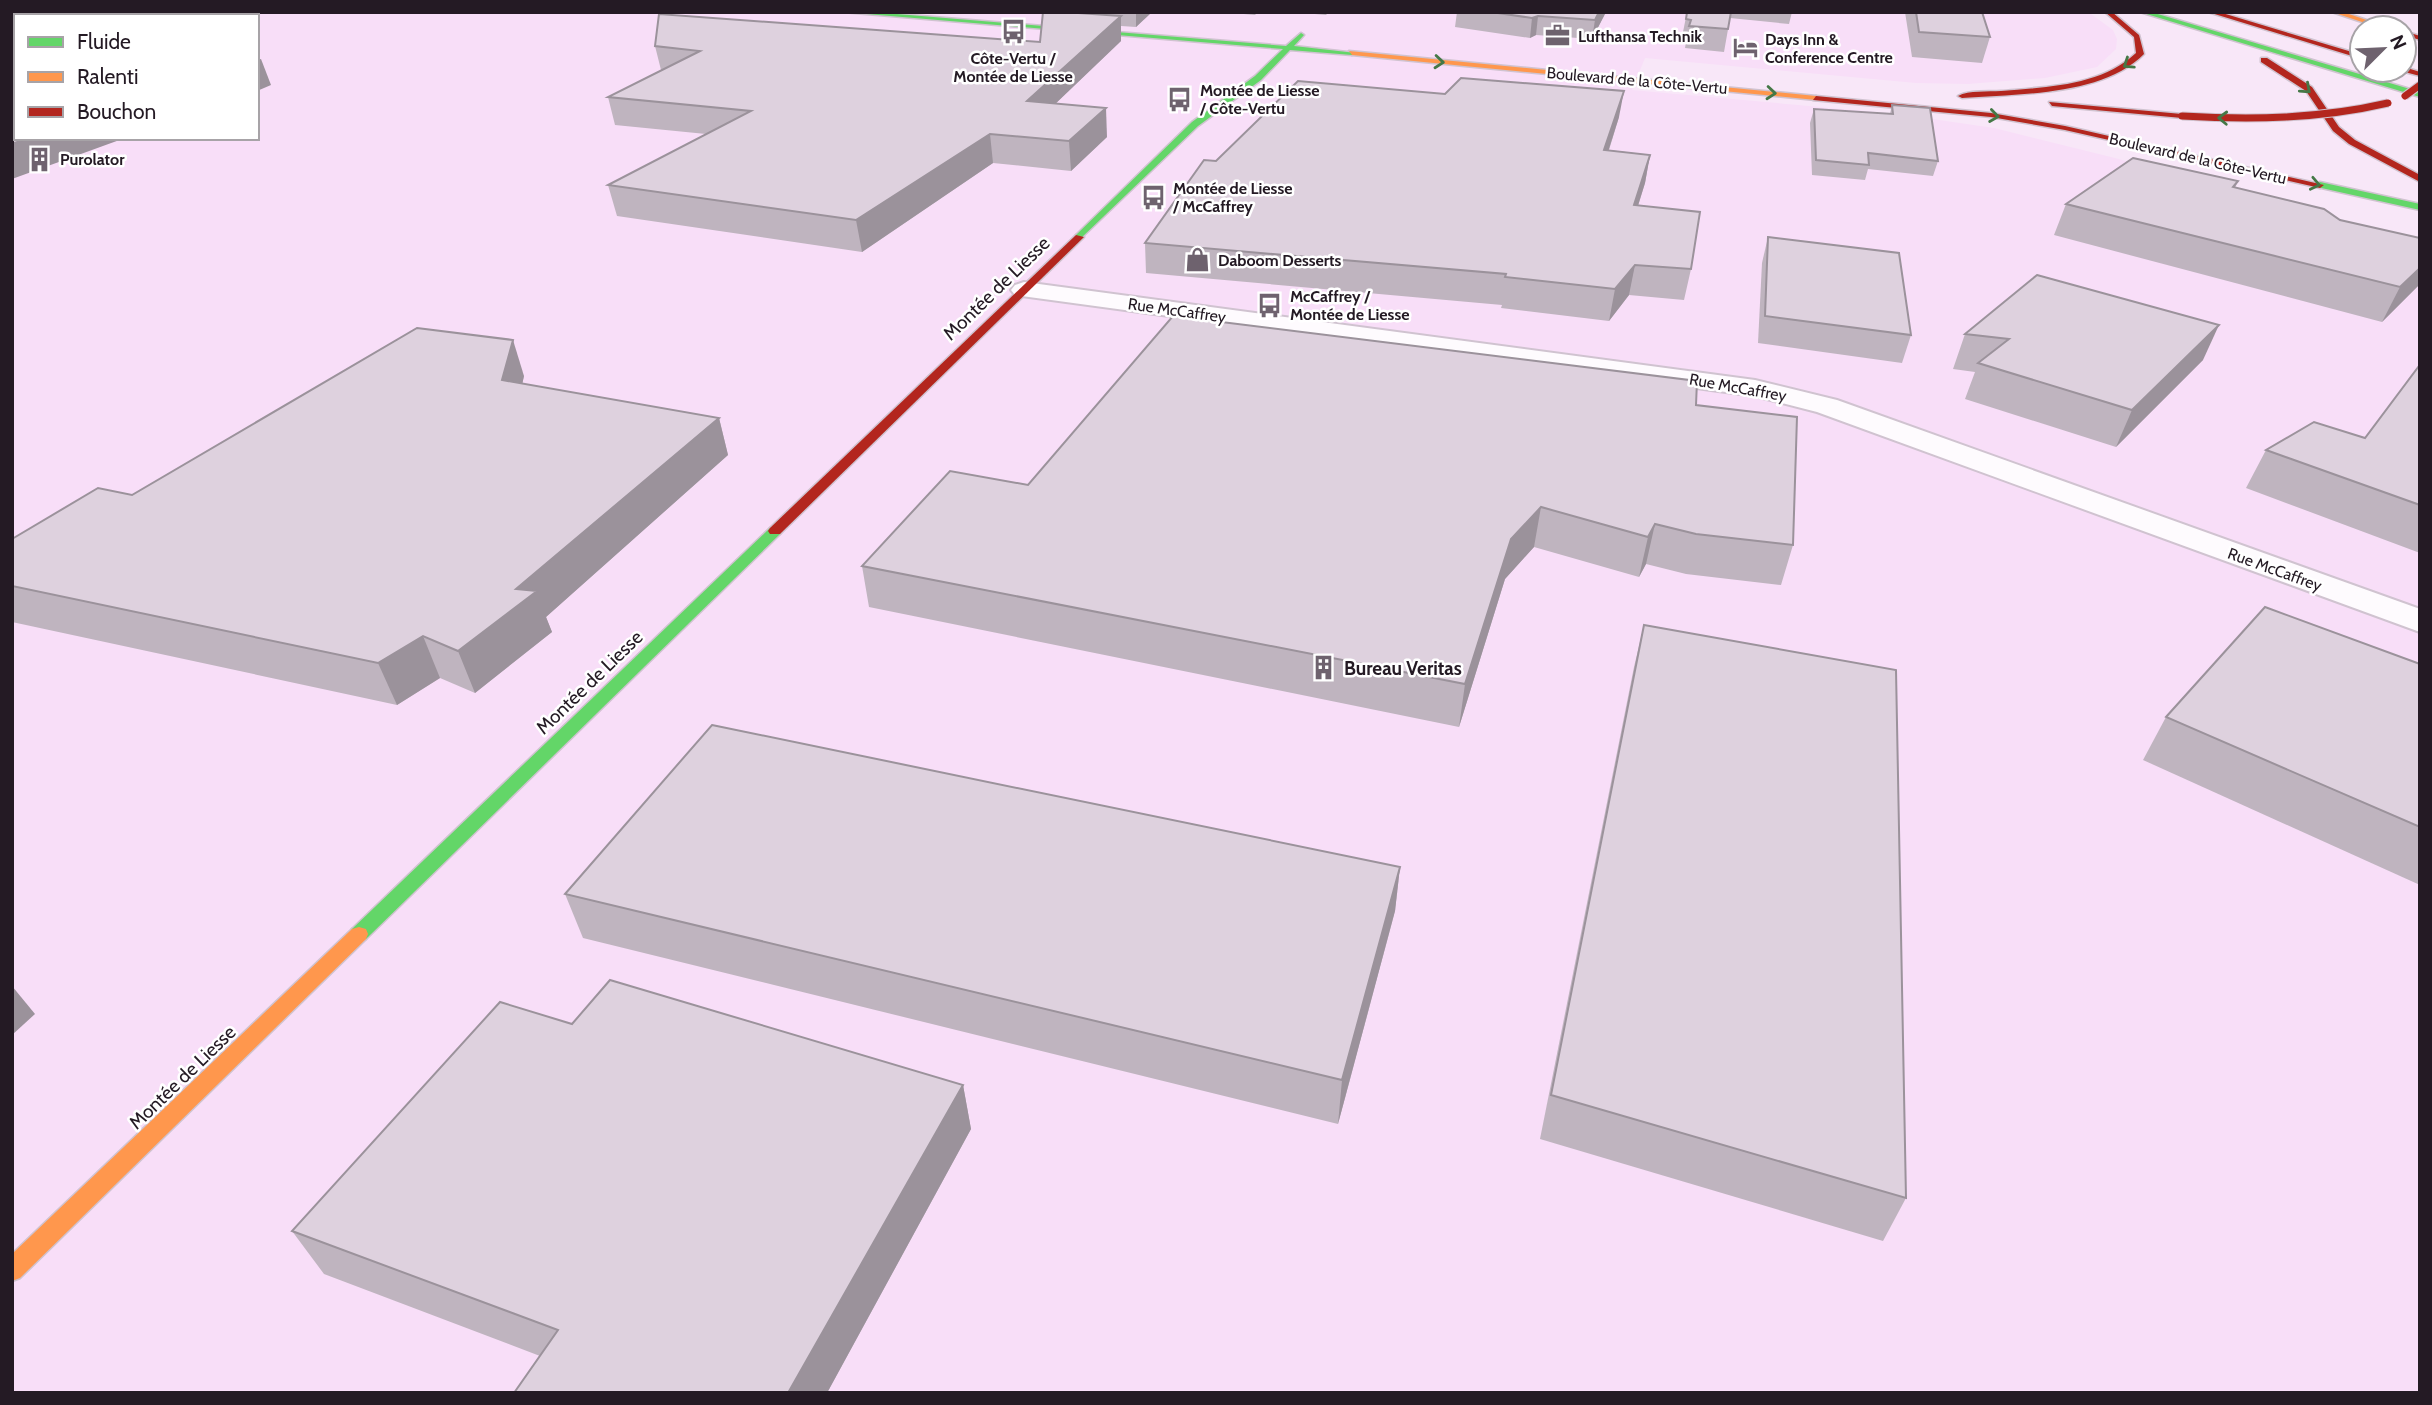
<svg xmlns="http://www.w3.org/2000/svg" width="2432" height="1405" viewBox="0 0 2432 1405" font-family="Cabin,sans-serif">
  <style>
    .built { fill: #f8def8; fill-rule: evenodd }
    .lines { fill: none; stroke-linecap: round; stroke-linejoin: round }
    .street-casing { stroke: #d0c3d0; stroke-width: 4 }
    .fast-casing { stroke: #d0c3d0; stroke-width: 3 }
    .slow-casing { stroke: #d0c3d0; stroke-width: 3 }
    .jam-casing { stroke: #d0c3d0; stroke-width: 3 }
    .street { fill: #fefbfe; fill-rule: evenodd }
    .fast { fill: #63d668; fill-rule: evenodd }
    .slow { fill: #ff974d; fill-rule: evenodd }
    .jam { fill: #b3261e; fill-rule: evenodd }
    .jam-bridge-casing { stroke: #d0c3d0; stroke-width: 9; stroke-linecap: butt }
    .jam-bridge { stroke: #b3261e; stroke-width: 7 }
    .wall { fill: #bfb4bf }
    .shaded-wall { fill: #9b929b }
    .building { fill: #ded1de; stroke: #9b929b; stroke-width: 2 }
    .oneway { stroke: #447846 }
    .labels { text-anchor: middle; stroke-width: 5; stroke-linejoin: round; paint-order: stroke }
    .far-poi-label { font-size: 16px; font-weight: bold; fill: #241a24; stroke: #fff; text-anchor: start }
    .far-street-label { font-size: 16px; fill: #241a24; stroke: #fff }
    .street-label { font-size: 19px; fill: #241a24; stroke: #fff }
    .poi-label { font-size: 19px; font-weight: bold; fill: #241a24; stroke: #fff; text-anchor: start }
  </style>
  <rect width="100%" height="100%" fill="#f8e7f8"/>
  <path class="built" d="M12 12 2091 14 2113 30 2117 39 2116 49 2097 67 2045 78 1968 84 1916 83 1645 58 1632 90 1898 114 1994 128 2115 158 2420 243V1393H12ZM16 16H257V138H16Z"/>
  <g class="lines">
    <defs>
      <path id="street" d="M1024 282 1755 380 1837 400 2420 609V632L1817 412 1755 396 1015 295 1011 290 1015 285Z"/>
      <g id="fast">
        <path d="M843 12H873L1286 46 1301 33 1304 35 1294 46 1356 53 1352 55 1290 50 1261 80 1198 126 1079 240 1076 239V235L1192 122 1255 76 1283 49Z"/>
        <path d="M2140 12H2151L2420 92V97Z"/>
        <path d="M2320 182 2420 204V210L2317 187 2316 185Z"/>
        <path d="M775 527 782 531 780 534 366 939 359 941 352 939 350 934 352 929 770 528Z"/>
      </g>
      <g id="slow">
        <path d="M2332 12H2343L2390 28H2380Z"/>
        <path d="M1349 51 1816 96 1820 98 1816 100 1352 55Z"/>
        <path d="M359 927 366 929 368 934 366 939 20 1278 12 1281V1254L352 929Z"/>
      </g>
      <g id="jam">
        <path d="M2105 12H2112L2139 35 2144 54C2103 96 2017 94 1962 98L1958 96C1969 90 1988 92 2001 91 2047 87 2101 86 2136 53L2134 37Z"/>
        <path d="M2208 12H2219L2362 55V59Z"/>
        <path d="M2404 31 2420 36V40L2404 35Z"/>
        <path d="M2261 58H2267L2312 87 2339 127 2355 140 2420 175V182L2349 144 2333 131 2306 91 2261 62Z"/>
        <path d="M2404 67 2420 72V76L2401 71Z"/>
        <path d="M1816 96 1991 113 2065 126 2324 185 2320 188 2065 130 1991 117 1813 100Z"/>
        <path d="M2049 102 2182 114 2186 116 2182 118 2052 106Z"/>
        <path d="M1076 235 1084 237 780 534H770L768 531 770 528Z"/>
      </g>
    </defs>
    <use href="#street" class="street-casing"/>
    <use href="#fast" class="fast-casing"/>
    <use href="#slow" class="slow-casing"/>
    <use href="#jam" class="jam-casing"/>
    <use href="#street" class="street"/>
    <use href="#fast" class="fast"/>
    <use href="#slow" class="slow"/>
    <use href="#jam" class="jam"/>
    <defs>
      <g id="jam-bridge">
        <path d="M2405 96 2420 85"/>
        <path d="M2182 116C2252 120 2319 119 2388 103"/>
      </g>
    </defs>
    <use href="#jam-bridge" class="jam-bridge-casing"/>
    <use href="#jam-bridge" class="jam-bridge"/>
  </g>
  <g class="wall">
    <path d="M1043 12H1152L1136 27 1121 26V41L1056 103 1107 137 1071 171 993 163 862 252 617 216 608 185 706 134 615 125 608 97 661 70 655 46 1040 42Z"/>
    <path d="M1221 12H1258L1255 15Z"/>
    <path d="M1292 12H1329L1326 15Z"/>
    <path d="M1457 12H1606L1592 39 1536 35 1530 38 1455 27Z"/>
    <path d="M1687 12H1792L1789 24 1730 18 1724 52 1685 48 1686 42H1681Z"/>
    <path d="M1905 12H1982L1990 37 1982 63 1912 57Z"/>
    <path d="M1892 105 1938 161 1933 176 1868 169 1865 180 1812 175 1810 123 1814 109 1890 114Z"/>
    <path d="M1619 117 1609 150 1650 155 1645 183 1638 206 1691 269 1684 300 1629 295 1609 321 1501 308 1502 305 1146 273 1145 243 1216 161Z"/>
    <path d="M2238 181 2235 188 2340 220 2420 284 2382 322 2054 235 2066 204Z"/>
    <path d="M1768 237 1911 335 1902 363 1758 343 1762 263Z"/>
    <path d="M1965 334 2203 360 2116 447 1965 399 1975 372 1953 369Z"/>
    <path d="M2420 366V553L2246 488 2266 450 2365 438Z"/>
    <path d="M524 376 522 384 719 418 728 455 546 617 552 632 475 693 440 678 397 705 12 622V539L132 495Z"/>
    <path d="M1696 405 1793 545 1781 585 1686 574 1646 564 1639 577 1534 547 1505 579 1459 727 869 607 862 566 1028 485Z"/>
    <path d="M1644 625 1906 1198 1883 1241 1540 1139 1634 667Z"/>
    <path d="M2420 664V885L2143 760 2166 717Z"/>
    <path d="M1400 867 1395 911 1338 1124 583 938 565 894Z"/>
    <path d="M572 1024 963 1085 971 1129 827 1393H514L540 1356 324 1274 292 1231Z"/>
  </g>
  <g class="shaded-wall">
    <path d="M1136 12H1152L1136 27Z"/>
    <path d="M1599 12H1606L1592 39 1595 20Z"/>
    <path d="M1121 16V41L1029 129 1027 101Z"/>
    <path d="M1538 16 1536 35 1530 38 1532 18Z"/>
    <path d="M261 59 271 85 257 91V60Z"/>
    <path d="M1624 91 1619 117 1600 177 1604 150Z"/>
    <path d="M1106 108 1107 137 1071 171 1069 141Z"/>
    <path d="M990 134 993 163 862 252 856 220Z"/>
    <path d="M28 138H125L12 179V144Z"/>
    <path d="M1650 155 1645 183 1629 234 1634 205Z"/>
    <path d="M1635 265 1629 295 1609 321 1615 289Z"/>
    <path d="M2420 268V284L2382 322 2400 287Z"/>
    <path d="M2219 325 2203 360 2116 447 2132 410Z"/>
    <path d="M513 340 524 376 515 417 502 380Z"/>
    <path d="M719 418 728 455 546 617 552 632 475 693 458 651 516 589Z"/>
    <path d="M1541 507 1534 547 1505 579 1459 727 1465 684 1511 539Z"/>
    <path d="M1655 524 1646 564 1639 577 1648 537Z"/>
    <path d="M423 636 440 678 397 705 378 663Z"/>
    <path d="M1400 867 1395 911 1338 1124 1342 1080Z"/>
    <path d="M12 986 35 1014 12 1035Z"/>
    <path d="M963 1085 971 1129 827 1393H788Z"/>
  </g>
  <g class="building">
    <path d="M1043 12H1064L1121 16 1027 101 1106 108 1069 141 990 134 856 220 608 185 751 111 608 97 700 51 655 46 659 14 1040 42Z"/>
    <path d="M1491 12H1599L1595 20 1538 16 1532 18Z"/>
    <path d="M1687 12H1731L1728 29 1689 26 1691 20 1686 19Z"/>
    <path d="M1916 12H1982L1990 37 1919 32Z"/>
    <path d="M12 30 16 31V101H12Z"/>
    <path d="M1461 78 1624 91 1604 150 1650 155 1634 205 1700 212 1691 269 1635 265 1615 289 1505 277 1506 274 1145 243 1204 160 1216 161 1298 81 1445 94Z"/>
    <path d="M16 101V138H28L12 144V102Z"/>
    <path d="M1892 105 1930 108 1938 161 1868 153 1869 165 1816 160 1814 109 1893 114Z"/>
    <path d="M2133 158 2238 181 2233 187 2324 209 2340 220 2420 238V268L2400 287 2066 204Z"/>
    <path d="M1768 237 1899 253 1911 335 1765 316Z"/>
    <path d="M2037 275 2219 325 2132 410 1978 363 2009 339 1965 334Z"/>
    <path d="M1173 316 1697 381 1696 405 1797 417 1793 545 1696 534 1655 524 1648 537 1541 507 1511 539 1465 684 862 566 950 471 1028 485Z"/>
    <path d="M417 328 513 340 502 380 719 418 516 589 537 591 458 651 423 636 378 663 12 586V539L98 488 132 495Z"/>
    <path d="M2419 366 2420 505 2266 450 2314 422 2365 438Z"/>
    <path d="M2265 607 2420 664V827L2166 717Z"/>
    <path d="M1644 625 1896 670 1906 1198 1551 1095Z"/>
    <path d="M712 725 1400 867 1342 1080 565 894Z"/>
    <path d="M610 980 963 1085 788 1393H514L558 1330 292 1231 500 1002 572 1024Z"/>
  </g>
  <defs><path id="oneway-chevron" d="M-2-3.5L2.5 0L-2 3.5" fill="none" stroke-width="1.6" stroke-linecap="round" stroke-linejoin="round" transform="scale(1.75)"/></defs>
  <g class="oneway">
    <use href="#oneway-chevron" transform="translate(1439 62) rotate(5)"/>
    <use href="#oneway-chevron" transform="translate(2128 64) rotate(146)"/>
    <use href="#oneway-chevron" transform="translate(2306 89) rotate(42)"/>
    <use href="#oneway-chevron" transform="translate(1771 93) rotate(5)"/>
    <use href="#oneway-chevron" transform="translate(1994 116) rotate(8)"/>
    <use href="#oneway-chevron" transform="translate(2223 118) rotate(-178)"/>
    <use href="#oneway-chevron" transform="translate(2315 184) rotate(12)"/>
  </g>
  <defs>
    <symbol id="bus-bare" viewBox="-9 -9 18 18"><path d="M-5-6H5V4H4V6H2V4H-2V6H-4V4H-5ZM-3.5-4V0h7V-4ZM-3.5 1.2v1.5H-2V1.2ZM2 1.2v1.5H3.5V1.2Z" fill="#6e626e" stroke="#fff" stroke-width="2.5" paint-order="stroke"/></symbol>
    <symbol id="office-bare" viewBox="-9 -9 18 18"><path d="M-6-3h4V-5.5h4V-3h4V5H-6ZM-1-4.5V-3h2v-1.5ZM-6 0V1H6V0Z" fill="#6e626e" stroke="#fff" stroke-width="2.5" paint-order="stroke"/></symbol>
    <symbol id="hotel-bare" viewBox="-9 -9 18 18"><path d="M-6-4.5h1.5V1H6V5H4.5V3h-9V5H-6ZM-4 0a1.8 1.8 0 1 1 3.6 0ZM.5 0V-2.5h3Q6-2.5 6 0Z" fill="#6e626e" stroke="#fff" stroke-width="2.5" paint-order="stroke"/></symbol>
    <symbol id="building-bare" viewBox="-9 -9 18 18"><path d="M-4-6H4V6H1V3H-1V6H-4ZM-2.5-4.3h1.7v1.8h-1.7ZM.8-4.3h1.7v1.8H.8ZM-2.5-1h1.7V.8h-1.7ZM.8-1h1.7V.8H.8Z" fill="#6e626e" stroke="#fff" stroke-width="2.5" paint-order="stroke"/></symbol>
    <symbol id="shop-bare" viewBox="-9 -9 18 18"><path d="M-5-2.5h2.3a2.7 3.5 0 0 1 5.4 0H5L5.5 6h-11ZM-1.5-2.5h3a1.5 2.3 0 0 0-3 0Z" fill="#6e626e" stroke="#fff" stroke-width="2.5" paint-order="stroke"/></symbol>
  </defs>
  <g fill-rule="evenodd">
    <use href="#bus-bare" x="996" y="14" width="35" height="35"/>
    <use href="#office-bare" x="1540" y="18" width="35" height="35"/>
    <use href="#hotel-bare" x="1728" y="30" width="35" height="35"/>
    <use href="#bus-bare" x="1162" y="82" width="35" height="35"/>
    <use href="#building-bare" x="22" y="142" width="35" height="35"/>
    <use href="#bus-bare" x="1136" y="180" width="35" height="35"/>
    <use href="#shop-bare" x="1180" y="242" width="35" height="35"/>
    <use href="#bus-bare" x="1252" y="288" width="35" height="35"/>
    <use href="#building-bare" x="1306" y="650" width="35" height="35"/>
  </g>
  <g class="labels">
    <g class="far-poi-label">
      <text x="1578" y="42">Lufthansa Technik</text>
      <text x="1765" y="45">Days Inn &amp;<tspan x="1765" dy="18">Conference Centre</tspan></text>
      <text x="1013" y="64" text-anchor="middle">Côte-Vertu /<tspan x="1013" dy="18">Montée de Liesse</tspan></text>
      <text x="1200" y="96">Montée de Liesse<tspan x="1200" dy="18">/ Côte-Vertu</tspan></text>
      <text x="60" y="165">Purolator</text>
      <text x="1173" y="194">Montée de Liesse<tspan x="1173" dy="18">/ McCaffrey</tspan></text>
      <text x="1218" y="266">Daboom Desserts</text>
      <text x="1290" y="302">McCaffrey /<tspan x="1290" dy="18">Montée de Liesse</tspan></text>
    </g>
    <g class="far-street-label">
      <text transform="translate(1637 80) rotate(5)" y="6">Boulevard de la Côte-Vertu</text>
      <text transform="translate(2198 158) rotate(13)" y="6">Boulevard de la Côte-Vertu</text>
      <text transform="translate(1177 310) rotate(8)" y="6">Rue McCaffrey</text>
      <text transform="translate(1738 387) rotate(10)" y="6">Rue McCaffrey</text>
      <text transform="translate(2275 569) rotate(20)" y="6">Rue McCaffrey</text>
    </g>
    <g class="street-label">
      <text transform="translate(996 288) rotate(-44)" y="7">Montée de Liesse</text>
      <text transform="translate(589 682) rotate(-44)" y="7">Montée de Liesse</text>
      <text transform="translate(182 1077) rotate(-44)" y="7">Montée de Liesse</text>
    </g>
    <g class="poi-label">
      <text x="1344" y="675">Bureau Veritas</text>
    </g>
  </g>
  <rect width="2432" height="1405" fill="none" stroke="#241a24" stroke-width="28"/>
  <rect x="14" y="14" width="245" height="126" fill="#ffffff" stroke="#a7a3a7" stroke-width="2"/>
  <rect x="28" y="37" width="35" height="10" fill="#63d668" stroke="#a7a3a7" stroke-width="2"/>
  <text x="77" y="49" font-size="21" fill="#241a24">Fluide</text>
  <rect x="28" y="72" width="35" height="10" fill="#ff974d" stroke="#a7a3a7" stroke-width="2"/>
  <text x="77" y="84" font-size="21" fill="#241a24">Ralenti</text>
  <rect x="28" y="107" width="35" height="10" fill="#b3261e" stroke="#a7a3a7" stroke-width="2"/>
  <text x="77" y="119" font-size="21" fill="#241a24">Bouchon</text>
  <g transform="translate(2383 49) rotate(66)"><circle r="33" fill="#ffffff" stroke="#a7a3a7" stroke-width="2"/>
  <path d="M0-5L12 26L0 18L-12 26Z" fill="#6e626e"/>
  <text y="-10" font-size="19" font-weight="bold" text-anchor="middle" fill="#241a24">N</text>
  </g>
</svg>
